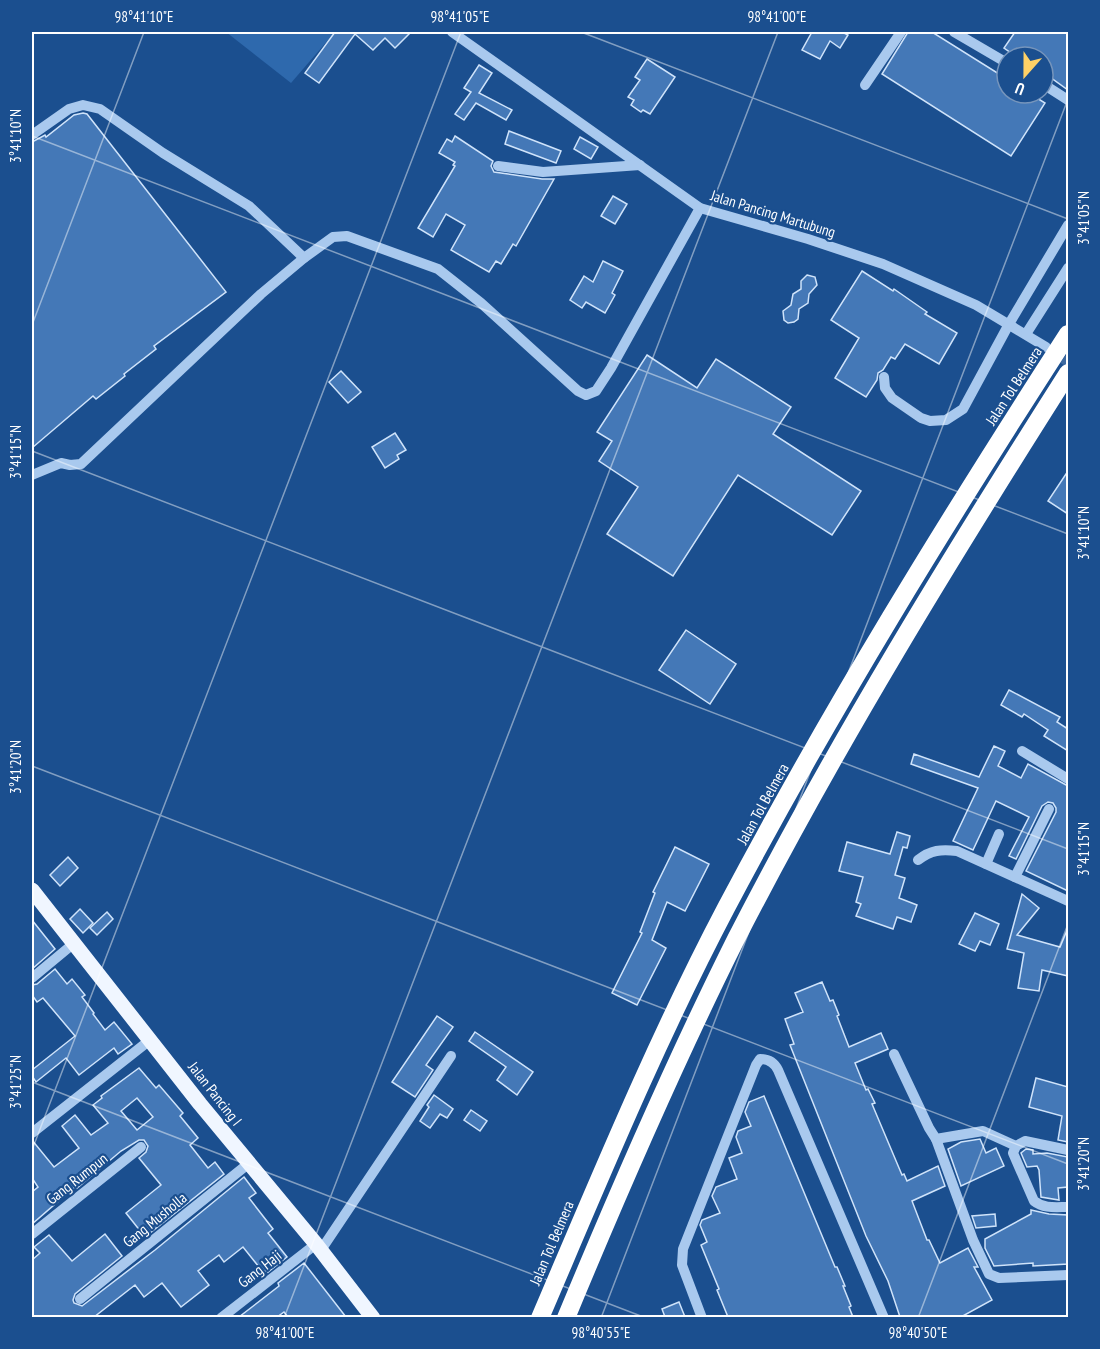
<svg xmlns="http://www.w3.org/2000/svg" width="1100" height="1349" viewBox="0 0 1100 1349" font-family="'PT Sans Narrow',sans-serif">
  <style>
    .green { fill: #2e69ad }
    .building { fill: #4478b7; stroke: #cfe3fa; stroke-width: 1.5; fill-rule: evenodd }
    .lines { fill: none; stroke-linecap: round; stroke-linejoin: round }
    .minor-tunnel { stroke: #3d69a0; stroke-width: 10; stroke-dasharray: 10 5; stroke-linecap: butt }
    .minor { stroke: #a9c9ee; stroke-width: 10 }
    .major { stroke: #f0f6ff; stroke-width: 15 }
    .highway { stroke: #fff; stroke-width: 18 }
    .ticks { fill: none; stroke: #fff; stroke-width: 1.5; stroke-opacity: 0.45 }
    .labels { text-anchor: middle; stroke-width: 4.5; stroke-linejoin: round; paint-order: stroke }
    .street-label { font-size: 15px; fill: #fff; stroke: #1b4f8f }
    .neatline { fill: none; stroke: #fff; stroke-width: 2 }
    .ticks-label { font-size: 15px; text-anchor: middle; fill: #fff }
  </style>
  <rect width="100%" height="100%" fill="#1b4f8f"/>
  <path class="green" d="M226 32H335L291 83Z"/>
  <g class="building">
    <path d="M335 32H411L395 48 385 38 373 50 355 34 319 83 305 73Z"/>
    <path d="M812 32H842L848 35 840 48 830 41 820 59 802 50Z"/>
    <path d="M908 32H932L1007 79V93H1029L1045 103 1011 156 882 74Z"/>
    <path d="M1015 32H1068V90L1043 72V57H1017L1004 48Z"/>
    <path d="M647 59 675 77 650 114 643 110 641 112 631 105 634 100 628 97 640 80 635 77Z"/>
    <path d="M479 65 492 73 479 93 512 110 506 120 476 103 464 120 455 114 471 92 464 88Z"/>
    <path d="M83 113 87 114 226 292 154 346 156 349 124 374 125 376 96 399 93 396 32 448V142L45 135 46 137 74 115Z"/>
    <path d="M509 131 561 151 556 163 505 144Z"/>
    <path d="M455 136 493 161 491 166 494 172 542 179H554L516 246 513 244 501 264 496 261 489 272 451 250 465 225 446 214 433 237 418 228 455 166 453 165 455 162 439 153 447 139 452 142Z"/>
    <path d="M580 137 598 147 591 159 574 149Z"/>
    <path d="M613 196 627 204 615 224 601 216Z"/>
    <path d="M603 261 623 271 612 293 615 295 605 313 586 302 582 308 570 300 584 276 593 282Z"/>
    <path d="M862 271 893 291 894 289 927 312 925 314 957 333 939 364 905 344 895 359 891 357 883 370 878 373 877 380 866 397 835 378 859 338 831 320Z"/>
    <path d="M807 275 815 277 817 285 809 294 808 303 799 309 798 319 794 322 788 323 784 320 783 311 791 305 793 294 801 289V281Z"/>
    <path d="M647 355 697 388 716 359 791 407 773 434 861 491 832 535 738 475 673 576 607 534 638 487 599 461 612 441 597 432Z"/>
    <path d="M341 371 361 392 348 403 329 382Z"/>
    <path d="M395 433 406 450 397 455 399 459 385 468 372 447Z"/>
    <path d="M1068 471V514L1048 501Z"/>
    <path d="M686 630 736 664 710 704 659 670Z"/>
    <path d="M1009 690 1060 717 1057 722 1068 729V751L1044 736 1048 730 1024 714 1022 717 1001 705Z"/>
    <path d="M994 746 1005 751 998 766 1021 778 1028 764 1068 786V891L1026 871 1056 812V808L1053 803 1048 802 1042 806 1016 859 1009 856 1029 817 996 801 973 850 953 841 978 788 911 764 914 754 979 777Z"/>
    <path d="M897 832 910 836 907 848 903 847 895 875 905 878 899 898 917 905 911 922 897 917 893 929 856 916 861 904 856 902 863 877 839 871 847 842 890 854Z"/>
    <path d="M675 847 709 864 685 911 667 902 652 940 666 948 637 1005 612 993 642 933 640 932 655 893 653 892Z"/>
    <path d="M68 857 78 868 60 886 50 875Z"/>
    <path d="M1022 894 1039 908 1017 935 1060 947 1068 928V976L1042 970 1039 991 1018 988 1024 953 1007 949Z"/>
    <path d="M80 909 93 923 83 933 70 919Z"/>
    <path d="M107 912 113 919 97 935 90 928Z"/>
    <path d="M975 913 999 924 990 945 980 941 975 951 959 944Z"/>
    <path d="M32 920 55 949 32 969Z"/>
    <path d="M55 969 67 984 72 979 85 995 82 997 94 1013 93 1014 105 1030 114 1022 132 1044 118 1054 114 1048 79 1075 66 1058 36 1082 32 1076V1070L75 1036 43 998 37 1002 32 995V985L37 984Z"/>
    <path d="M822 982 830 1001 833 1000 839 1015 837 1016 849 1047 881 1033 888 1049 855 1063 866 1090 868 1089 875 1103 872 1104 902 1175 904 1174 907 1181 938 1166 945 1186 912 1201 927 1240H929L940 1263 968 1248 978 1267H974L992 1300 961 1317H900L888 1281 866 1236 790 1045 794 1044 785 1019 803 1012 795 993Z"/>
    <path d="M437 1016 453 1027 426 1065 433 1070 415 1097 392 1082Z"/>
    <path d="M475 1032 533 1072 517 1095 497 1080 506 1067 469 1041Z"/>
    <path d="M139 1068 156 1088 159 1085 183 1113 180 1116 198 1138 190 1145 208 1168 215 1162 224 1174 145 1237 126 1213 161 1185 139 1158 146 1152 148 1146 144 1140H139L121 1151 77 1188 76 1186 32 1224V1192L38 1187 32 1178V1140L54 1167 79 1148 62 1126 75 1115 91 1135 108 1123 93 1105 102 1098 101 1096ZM137 1098 153 1117 137 1130 121 1111Z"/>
    <path d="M1036 1078 1068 1087V1142L1058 1140 1062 1116 1029 1107Z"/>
    <path d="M434 1095 453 1109 447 1118 440 1114 430 1128 420 1121 429 1107 427 1105Z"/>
    <path d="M764 1096 835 1267H837L845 1286H843L851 1306 849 1307 853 1317H728L717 1290 719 1289 701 1245 707 1242 700 1225 702 1220 720 1213 712 1196 716 1187 737 1179 729 1158 742 1153 736 1137 738 1131 751 1126 745 1112 749 1102Z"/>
    <path d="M471 1110 487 1121 480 1131 464 1120Z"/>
    <path d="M980 1139 986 1153 996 1148 1004 1166 961 1186 948 1149 961 1142Z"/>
    <path d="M1026 1149 1033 1150V1154L1047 1153 1068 1157V1187L1058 1188 1059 1200 1041 1197 1039 1170 1037 1166 1027 1167 1021 1153Z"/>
    <path d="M244 1177 256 1193 249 1198 273 1229 268 1233 287 1257 268 1272 267 1270 263 1272 243 1247 224 1262 219 1255 198 1271 209 1285 181 1307 162 1283 144 1297 135 1285 94 1317H32V1260L40 1253 34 1247 49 1235 72 1261 105 1234 122 1256 75 1294 73 1300 74 1303 82 1306 155 1250Z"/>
    <path d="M1031 1210 1049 1214 1068 1215V1264L1033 1266V1263L994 1266 985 1248V1239L1031 1214Z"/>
    <path d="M995 1214 996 1226 976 1228 972 1216Z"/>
    <path d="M304 1263 346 1317H288L284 1312 277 1317H239L279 1286 278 1283Z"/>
    <path d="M679 1302 685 1317H665L662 1309Z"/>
  </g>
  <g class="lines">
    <path class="minor-tunnel" d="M1051 350 1068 362"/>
    <g class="minor">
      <path d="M452 32 700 208 808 239 883 264 976 305 1046 347"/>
      <path d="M954 32 1007 63"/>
      <path d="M1043 84 1068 100"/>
      <path d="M865 85 901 32"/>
      <path d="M32 135 69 109 83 105 100 109 163 153 249 206 304 258 333 237 347 236 438 269 481 303 578 391 586 395 596 391 611 368 700 208"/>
      <path d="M498 166 543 172 640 165"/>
      <path d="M1026 334 1068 268"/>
      <path d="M884 377 885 388 892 398 921 418 930 421 946 420 963 409 1009 324 1068 225"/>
      <path d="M32 475 61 463 70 465 81 464 261 294 304 258"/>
      <path d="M1022 751 1068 779"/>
      <path d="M918 860C931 850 941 849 957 851L1068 901"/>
      <path d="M986 864 999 834"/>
      <path d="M1015 877 1049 809"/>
      <path d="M32 978 73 944"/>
      <path d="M894 1054 929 1128 936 1139 983 1131 1016 1146"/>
      <path d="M32 1133 150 1040"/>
      <path d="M936 1139 973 1240 989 1274 999 1278 1068 1275"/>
      <path d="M1068 1150 1025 1141 1016 1146 1013 1153 1034 1201C1044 1209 1056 1207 1068 1207"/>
      <path d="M32 1234 141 1147"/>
      <path d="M321 1250 451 1056"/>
      <path d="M80 1299 248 1164"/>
      <path d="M221 1318 316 1244"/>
      <path d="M702 1318 682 1265 683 1249 756 1065 760 1059C768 1059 774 1062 778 1070L884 1318"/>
    </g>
    <path class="major" d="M32 890 200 1104 316 1244 373 1318"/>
    <g class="highway">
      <path d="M540 1318C599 1180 656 1041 726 908 830 711 947 521 1068 334"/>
      <path d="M566 1318C619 1190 674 1063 736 939 836 744 951 557 1068 373"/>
    </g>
  </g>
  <path class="ticks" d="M581 32 1068 219M32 136 1068 534M32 325 144 32M32 451 1068 849M32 766 1068 1164M32 1082 646 1318M32 1150 461 32M284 1318 778 32M601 1318 1068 99M918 1318 1068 924"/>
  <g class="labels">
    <g class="street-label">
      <text transform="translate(773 214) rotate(17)" y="5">Jalan Pancing Martubung</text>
      <text transform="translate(1014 386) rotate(-57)" y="5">Jalan Tol Belmera</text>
      <text transform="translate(763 804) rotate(-61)" y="5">Jalan Tol Belmera</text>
      <text transform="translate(215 1094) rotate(52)" y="5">Jalan Pancing I</text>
      <text transform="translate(77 1179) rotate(-38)" y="5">Gang Rumpun</text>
      <text transform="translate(155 1220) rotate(-39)" y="5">Gang Musholla</text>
      <text transform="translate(552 1243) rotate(-67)" y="5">Jalan Tol Belmera</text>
      <text transform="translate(260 1269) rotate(-38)" y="5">Gang Haji</text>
    </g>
  </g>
  <rect width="1100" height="1349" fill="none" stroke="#1b4f8f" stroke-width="66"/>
  <g transform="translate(1025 75) rotate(201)"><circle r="28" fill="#1b4f8f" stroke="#7695bc" stroke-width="1.5"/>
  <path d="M0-4.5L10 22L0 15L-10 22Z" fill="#ffd166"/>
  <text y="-9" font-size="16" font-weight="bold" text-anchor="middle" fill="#ffffff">U</text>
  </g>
  <rect x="33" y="33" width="1034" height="1283" class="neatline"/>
  <g class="ticks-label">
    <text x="144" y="22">98°41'10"E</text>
    <text x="460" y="22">98°41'05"E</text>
    <text x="777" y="22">98°41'00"E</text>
    <text transform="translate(16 136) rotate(-90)" y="5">3°41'10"N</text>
    <text transform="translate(1084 218) rotate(-90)" y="5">3°41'05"N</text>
    <text transform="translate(16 452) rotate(-90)" y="5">3°41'15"N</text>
    <text transform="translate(1084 533) rotate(-90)" y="5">3°41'10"N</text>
    <text transform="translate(16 767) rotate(-90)" y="5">3°41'20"N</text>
    <text transform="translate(1084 849) rotate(-90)" y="5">3°41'15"N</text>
    <text transform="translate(16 1082) rotate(-90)" y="5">3°41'25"N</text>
    <text transform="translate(1084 1164) rotate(-90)" y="5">3°41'20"N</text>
    <text x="285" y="1338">98°41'00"E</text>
    <text x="601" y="1338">98°40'55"E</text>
    <text x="918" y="1338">98°40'50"E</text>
  </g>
</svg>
